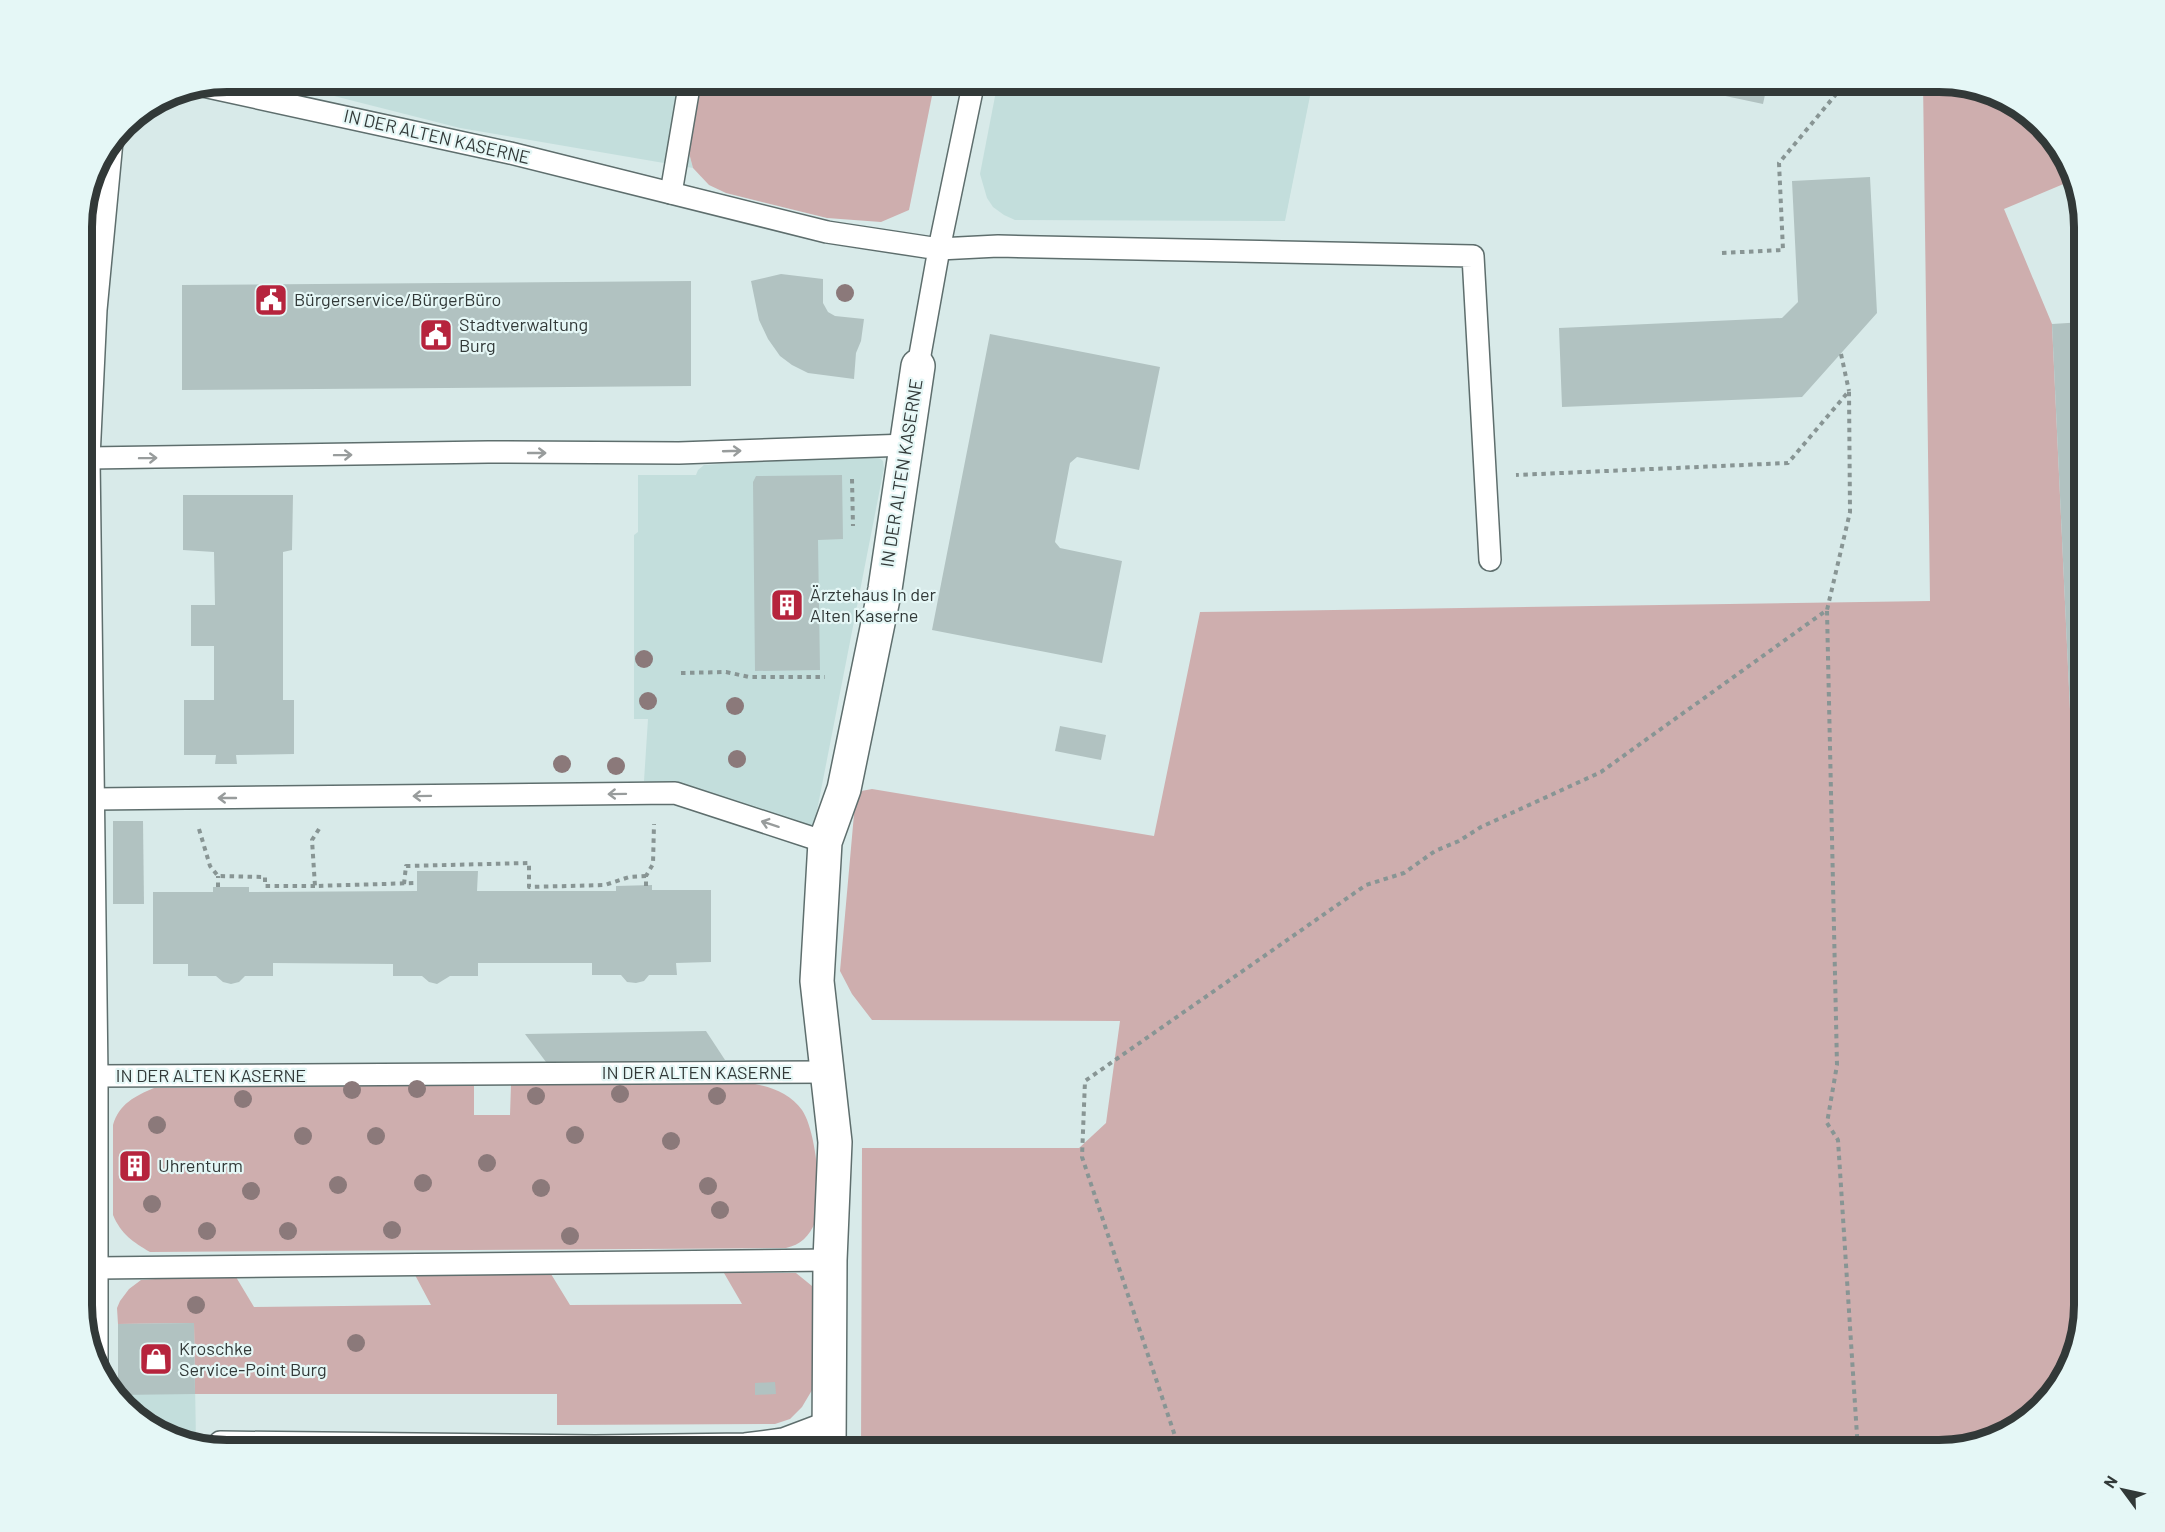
<svg xmlns="http://www.w3.org/2000/svg" width="2165" height="1532" viewBox="0 0 2165 1532" font-family="Barlow,sans-serif">
  <style>
    .built { fill: #c3dedc }
    .green { fill: #ceaeae }
    .building { fill: #b1c2c1 }
    .lines { fill: none; stroke-linecap: round; stroke-linejoin: round }
    .service-casing { stroke: #5e6e6d; stroke-width: 24 }
    .minor-casing { stroke: #5e6e6d; stroke-width: 36 }
    .path { stroke: #889594; stroke-width: 4; stroke-dasharray: 4.5 4.5; stroke-linecap: butt }
    .service { stroke: #fff; stroke-width: 21 }
    .minor { stroke: #fff; stroke-width: 33 }
    .tree { fill: #8b797a }
    .oneway { stroke: #989c9c }
    .labels { text-anchor: middle; stroke-width: 4.5; stroke-linejoin: round; paint-order: stroke }
    .street-label { font-size: 18px; fill: #323938; stroke: #e5f7f6 }
    .poi-label { font-size: 18px; fill: #323938; stroke: #e5f7f6; text-anchor: start }
    .rim { fill: none; stroke: #323938; stroke-width: 8 }
  </style>
  <rect width="100%" height="100%" fill="#d8eae9"/>
  <g class="built">
    <path d="M275 81H701L689 153 693 168 460 128Z"/>
    <path d="M998 81H1313L1285 221 1015 220 1004 215 993 207 987 198 980 174Z"/>
    <path d="M869 455 878 457 883 461 884 468 813 831 690 788 644 781 648 719H634V535L638 532V475H696L698 470 704 465Z"/>
    <path d="M194 1323 196 1442 145 1426 118 1397V1324Z"/>
  </g>
  <g class="green">
    <path d="M701 81H935L909 210 881 222 827 218 726 193 709 185 693 168 689 153Z"/>
    <path d="M1923 81H1939L2020 106 2069 162 2073 180 2004 209 2052 324 2084 1008V1306L2059 1387 2003 1436 1939 1451H861L862 1148H1079L1106 1123 1120 1021 872 1020 852 994 840 971 856 792 872 789 1154 836 1200 612 1930 601Z"/>
    <path d="M755 1084C772 1087 791 1094 802 1110 816 1130 823 1198 815 1222 810 1236 800 1245 786 1248L150 1252C133 1242 121 1234 113 1215V1125C119 1104 135 1096 154 1088L474 1085V1115H510L511 1085Z"/>
    <path d="M724 1273H796L812 1286 816 1292 818 1380 802 1407 790 1419 775 1424 557 1425V1394H195L194 1323 118 1324 117 1308 120 1301 129 1289 141 1280 170 1278 236 1277 254 1307 431 1305 415 1275 551 1274 570 1305 742 1304Z"/>
  </g>
  <g class="building">
    <path d="M1655 81H1768L1763 104Z"/>
    <path d="M1870 177 1877 313 1802 397 1562 407 1559 328 1782 318 1798 302 1792 181Z"/>
    <path d="M781 274 823 279V303L828 312 835 316 864 319 861 341 856 353 854 379 808 373 792 365 780 356 768 339 759 320 751 281Z"/>
    <path d="M691 281V386L182 390V285Z"/>
    <path d="M2084 322V969H2082L2052 324Z"/>
    <path d="M990 334 1160 367 1139 470 1077 457 1070 463 1055 542 1060 548 1122 561 1102 663 932 630Z"/>
    <path d="M842 475 843 539 818 540 820 670 755 671 753 482 756 476Z"/>
    <path d="M183 495H293L292 550 283 552V700H294V754L236 755 237 764H215L216 755H184V700H214V646H191V605H215L214 552 183 550Z"/>
    <path d="M1060 726 1106 735 1101 760 1055 751Z"/>
    <path d="M113 821H143L144 904H113Z"/>
    <path d="M417 871H478L477 891H616V886L652 885V890H711V962L676 963 677 975H649L644 981 636 983 627 982 621 975H592V963H478V976H450L437 984 429 982 422 976H393V964L273 963V976H245L239 982 231 984 223 982 216 976H188V964H153V892H213V887H249V892L417 891Z"/>
    <path d="M706 1031 725 1060 546 1062 525 1034Z"/>
    <path d="M126 1162H143L144 1177 127 1178Z"/>
    <path d="M194 1323 195 1394 118 1395V1324Z"/>
    <path d="M775 1382 776 1394 755 1395V1383Z"/>
  </g>
  <g class="lines">
    <defs>
      <g id="service">
        <path d="M974 81 939 249 998 246 1473 256 1490 560"/>
        <path d="M203 86 510 153 827 232 939 249 918 366"/>
        <path d="M112 141 96 310 89 458 97 1076 829 1072"/>
        <path d="M671 193 690 81"/>
        <path d="M89 458 488 452 679 453 908 445"/>
        <path d="M94 799 675 793 825 842"/>
        <path d="M97 1268 830 1260"/>
        <path d="M97 1366V1076"/>
        <path d="M220 1442 595 1446 745 1444 783 1439 828 1422"/>
      </g>
      <path id="minor" d="M829 1451 830 1260 835 1142 817 981 825 842 844 789 885 589 918 366"/>
    </defs>
    <use href="#service" class="service-casing"/>
    <use href="#minor" class="minor-casing"/>
    <g class="path">
      <path d="M1722 253 1783 250 1779 163 1847 81"/>
      <path d="M1841 354 1849 391"/>
      <path d="M852 479 853 526"/>
      <path d="M1827 611 1837 1065 1827 1123 1838 1140 1858 1451"/>
      <path d="M681 673 726 672 749 677H825"/>
      <path d="M199 829 210 866 218 876 265 877V886H315"/>
      <path d="M319 829 312 840 315 886 416 883"/>
      <path d="M404 884 406 866 529 863V887L605 885 629 877 646 876"/>
      <path d="M646 886V876L653 864 654 824"/>
      <path d="M218 887V876"/>
      <path d="M1180 1451 1082 1157 1085 1081 1366 885 1404 873 1435 851 1459 841 1481 827 1601 772 1827 610 1850 512 1849 391 1788 463 1516 475"/>
    </g>
    <use href="#service" class="service"/>
    <use href="#minor" class="minor"/>
  </g>
  <g class="tree">
    <circle cx="845" cy="293" r="9"/>
    <circle cx="644" cy="659" r="9"/>
    <circle cx="648" cy="701" r="9"/>
    <circle cx="735" cy="706" r="9"/>
    <circle cx="737" cy="759" r="9"/>
    <circle cx="562" cy="764" r="9"/>
    <circle cx="616" cy="766" r="9"/>
    <circle cx="417" cy="1089" r="9"/>
    <circle cx="352" cy="1090" r="9"/>
    <circle cx="620" cy="1094" r="9"/>
    <circle cx="536" cy="1096" r="9"/>
    <circle cx="717" cy="1096" r="9"/>
    <circle cx="243" cy="1099" r="9"/>
    <circle cx="157" cy="1125" r="9"/>
    <circle cx="575" cy="1135" r="9"/>
    <circle cx="303" cy="1136" r="9"/>
    <circle cx="376" cy="1136" r="9"/>
    <circle cx="671" cy="1141" r="9"/>
    <circle cx="487" cy="1163" r="9"/>
    <circle cx="423" cy="1183" r="9"/>
    <circle cx="338" cy="1185" r="9"/>
    <circle cx="708" cy="1186" r="9"/>
    <circle cx="541" cy="1188" r="9"/>
    <circle cx="251" cy="1191" r="9"/>
    <circle cx="152" cy="1204" r="9"/>
    <circle cx="720" cy="1210" r="9"/>
    <circle cx="392" cy="1230" r="9"/>
    <circle cx="207" cy="1231" r="9"/>
    <circle cx="288" cy="1231" r="9"/>
    <circle cx="570" cy="1236" r="9"/>
    <circle cx="196" cy="1305" r="9"/>
    <circle cx="356" cy="1343" r="9"/>
  </g>
  <defs><path id="oneway-shaft" d="M-6 0H5M1.5-3L5.5 0L1.5 3" fill="none" stroke-width="1.6" stroke-linecap="round" stroke-linejoin="round" transform="scale(1.5)"/></defs>
  <g class="oneway">
    <use href="#oneway-shaft" transform="translate(732 451) rotate(-2)"/>
    <use href="#oneway-shaft" transform="translate(537 453)"/>
    <use href="#oneway-shaft" transform="translate(343 455) rotate(-1)"/>
    <use href="#oneway-shaft" transform="translate(148 458) rotate(-1)"/>
    <use href="#oneway-shaft" transform="translate(617 794) rotate(179)"/>
    <use href="#oneway-shaft" transform="translate(422 796) rotate(179)"/>
    <use href="#oneway-shaft" transform="translate(227 798) rotate(180)"/>
    <use href="#oneway-shaft" transform="translate(770 824) rotate(-162)"/>
  </g>
  <defs>
    <symbol id="civic-square" viewBox="-11 -11 22 22"><rect x="-9" y="-9" width="18" height="18" rx="4" fill="#b6243d" stroke="#e5f7f6"/><path d="M-.6-6.5H3V-4.5H.6V-3L4-1V1h2V6H-6V1h2V-1L-.6-3ZM-1.2 2.5V6h2.4V2.5Z" fill="#fff"/></symbol>
    <symbol id="building-square" viewBox="-11 -11 22 22"><rect x="-9" y="-9" width="18" height="18" rx="4" fill="#b6243d" stroke="#e5f7f6"/><path d="M-4-6H4V6H1V3H-1V6H-4ZM-2.5-4.3h1.7v1.8h-1.7ZM.8-4.3h1.7v1.8H.8ZM-2.5-1h1.7V.8h-1.7ZM.8-1h1.7V.8H.8Z" fill="#fff"/></symbol>
    <symbol id="shop-square" viewBox="-11 -11 22 22"><rect x="-9" y="-9" width="18" height="18" rx="4" fill="#b6243d" stroke="#e5f7f6"/><path d="M-5-2.5h2.3a2.7 3.5 0 0 1 5.4 0H5L5.5 6h-11ZM-1.5-2.5h3a1.5 2.3 0 0 0-3 0Z" fill="#fff"/></symbol>
  </defs>
  <g fill-rule="evenodd">
    <use href="#civic-square" x="252" y="281" width="38" height="38"/>
    <use href="#civic-square" x="417" y="316" width="38" height="38"/>
    <use href="#building-square" x="768" y="586" width="38" height="38"/>
    <use href="#building-square" x="116" y="1147" width="38" height="38"/>
    <use href="#shop-square" x="137" y="1340" width="38" height="38"/>
  </g>
  <g class="labels">
    <g class="street-label">
      <text transform="translate(437 137) rotate(13)" y="6">IN DER ALTEN KASERNE</text>
      <text transform="translate(902 473) rotate(-81)" y="6">IN DER ALTEN KASERNE</text>
      <text x="697" y="1079">IN DER ALTEN KASERNE</text>
      <text x="211" y="1082">IN DER ALTEN KASERNE</text>
    </g>
    <g class="poi-label">
      <text x="294" y="306">Bürgerservice/BürgerBüro</text>
      <text x="459" y="331">Stadtverwaltung<tspan x="459" dy="21">Burg</tspan></text>
      <text x="810" y="601">Ärztehaus In der<tspan x="810" dy="21">Alten Kaserne</tspan></text>
      <text x="158" y="1172">Uhrenturm</text>
      <text x="179" y="1355">Kroschke<tspan x="179" dy="21">Service-Point Burg</tspan></text>
    </g>
  </g>
  <path d="M0 0H2165V1532H0ZM227 92H1939A135 135 0 0 1 2074 227V1305A135 135 0 0 1 1939 1440H227A135 135 0 0 1 92 1305V227A135 135 0 0 1 227 92Z" fill="#e5f7f6" fill-rule="evenodd"/>
  <path class="rim" d="M227 92H1939A135 135 0 0 1 2074 227V1305A135 135 0 0 1 1939 1440H227A135 135 0 0 1 92 1305V227A135 135 0 0 1 227 92Z"/>
  <g transform="translate(2123 1490) rotate(303)" stroke="#e5f7f6" stroke-width="4.5" paint-order="stroke">
  <path d="M0-4.5L10 22L0 15L-10 22Z" fill="#323938"/>
  <text y="-9" font-size="16" font-weight="bold" text-anchor="middle" fill="#323938">N</text>
  </g>
</svg>
